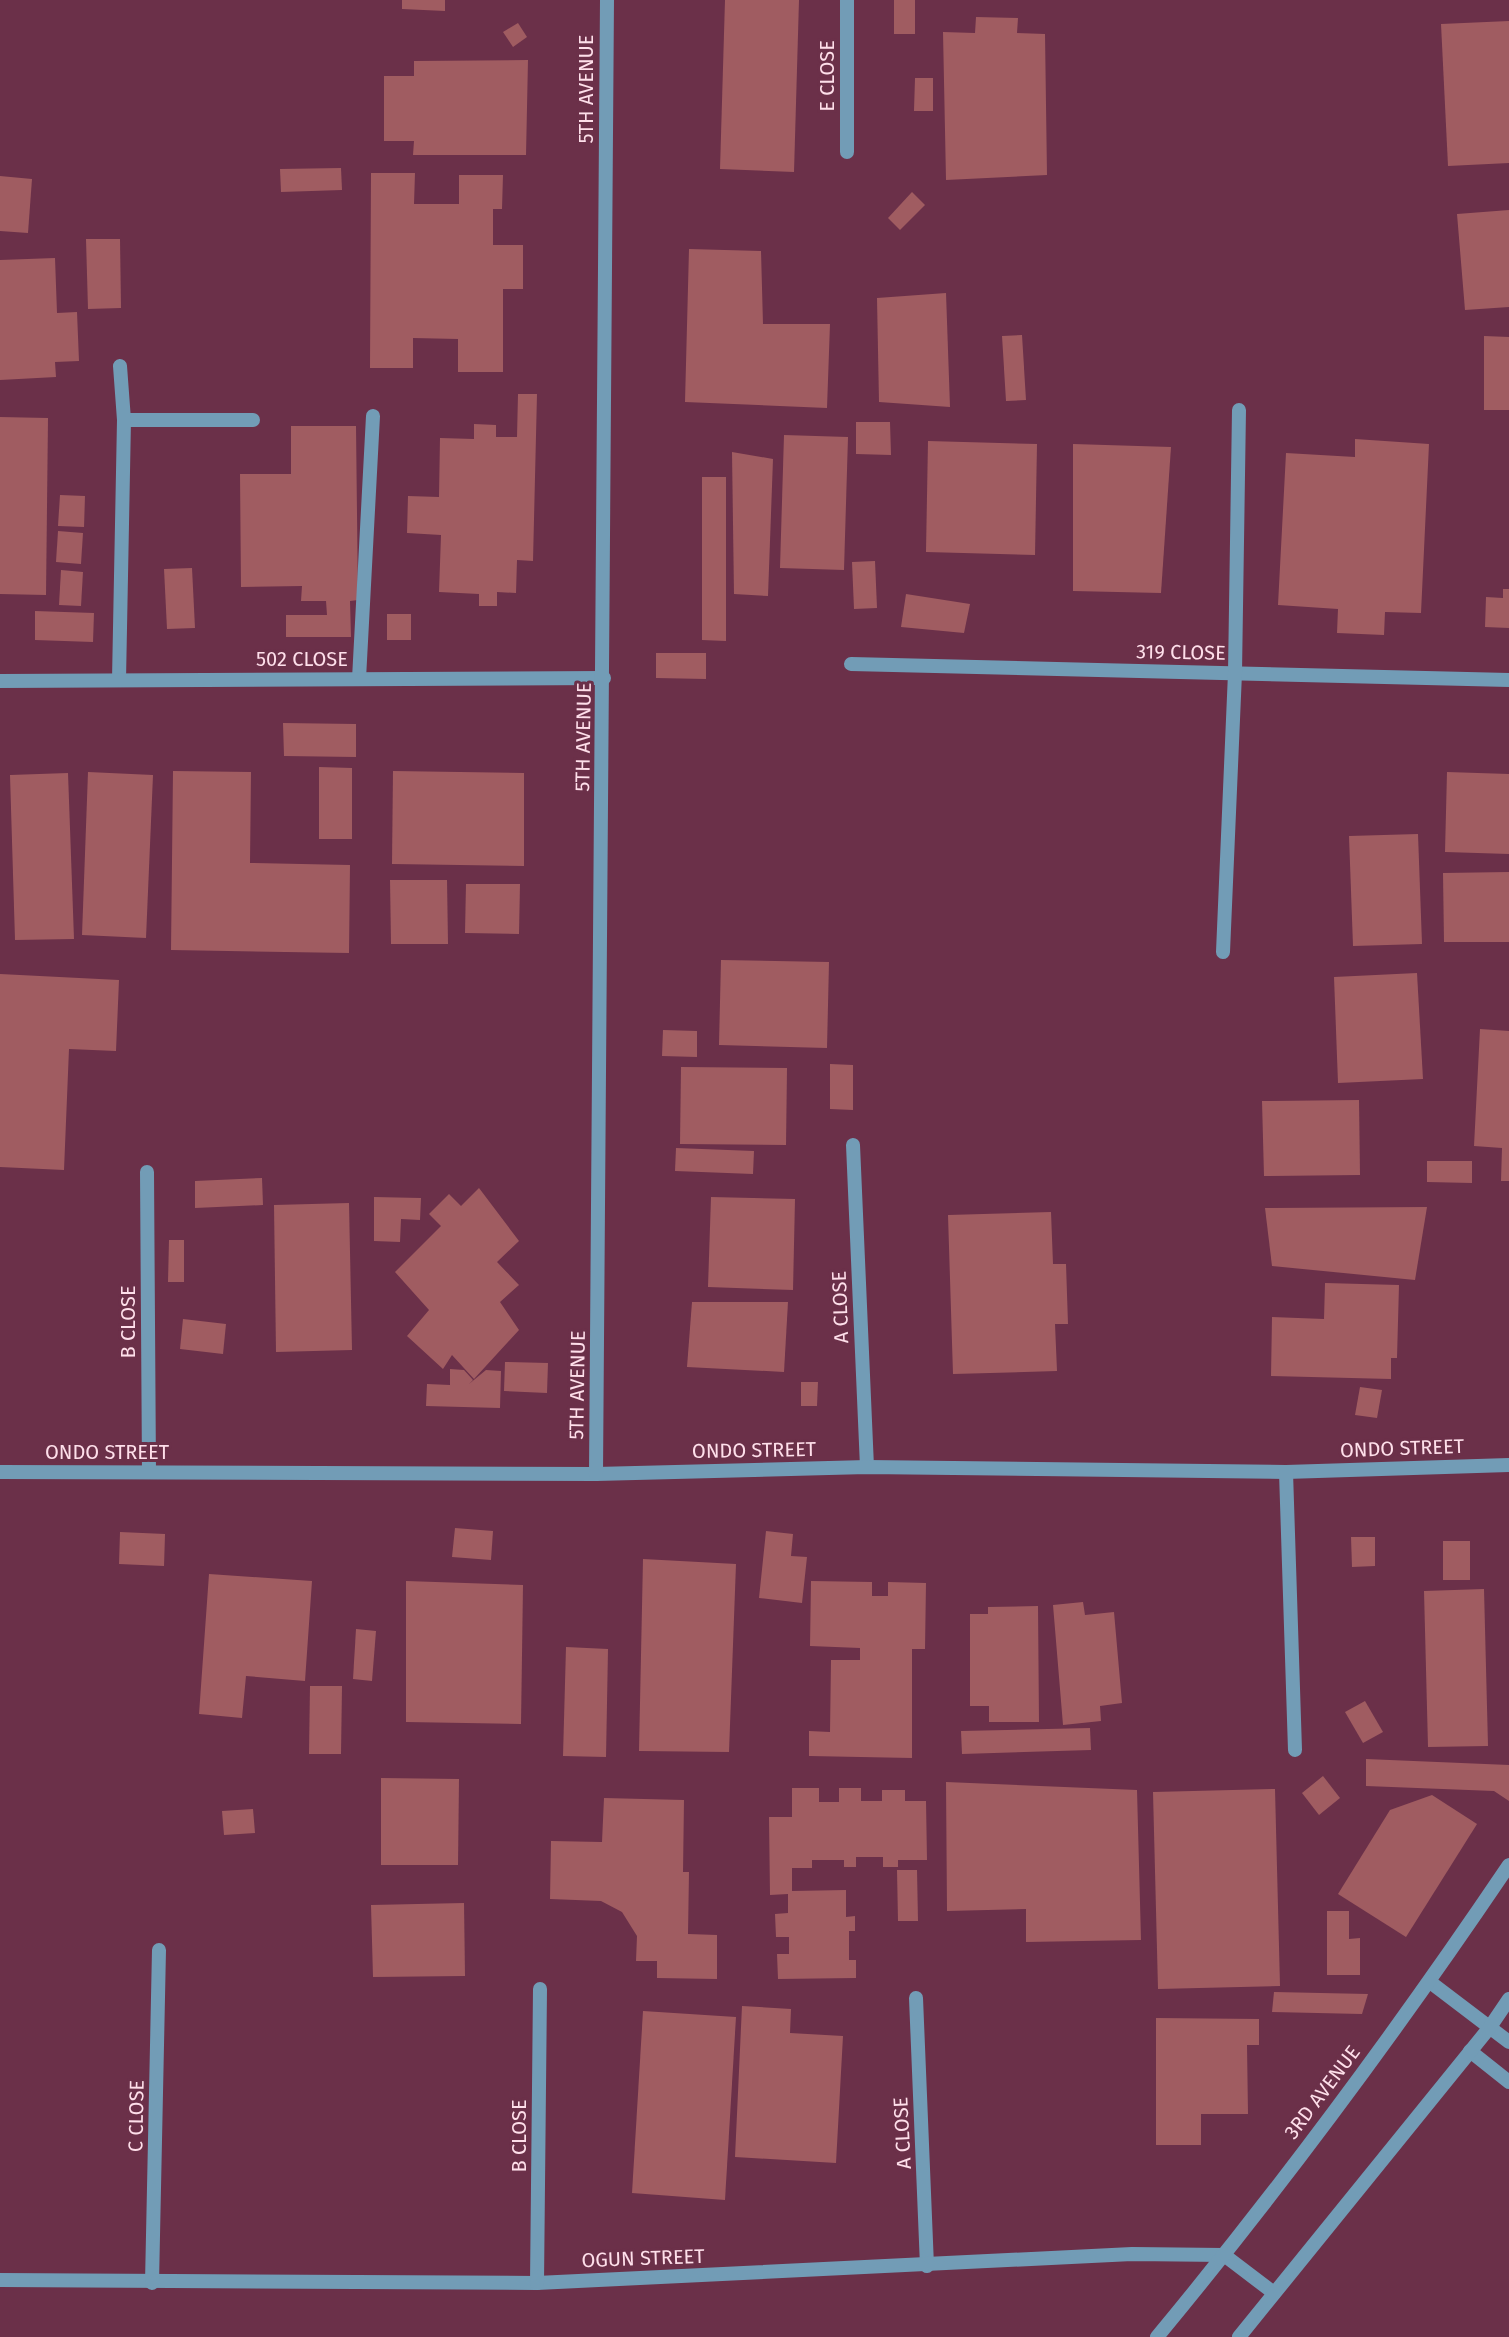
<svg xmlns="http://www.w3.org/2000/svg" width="1509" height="2337" viewBox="0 0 1509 2337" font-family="'Fira Sans',sans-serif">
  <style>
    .building { fill: #a05c61 }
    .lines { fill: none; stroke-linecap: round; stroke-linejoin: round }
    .minor { stroke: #729cb6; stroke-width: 14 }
    .labels { text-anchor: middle; stroke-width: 6; stroke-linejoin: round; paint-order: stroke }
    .street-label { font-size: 20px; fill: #fedfea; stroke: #6b3049 }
  </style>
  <rect width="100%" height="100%" fill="#6b3049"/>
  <g class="building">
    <path d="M402 0H445V11L402 9Z"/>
    <path d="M725 0H799L794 172 720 169Z"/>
    <rect x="894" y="0" width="21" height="34"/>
    <path d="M976 17 1018 18 1017 33 1045 34 1047 175 946 180 943 32 975 33Z"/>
    <path d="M1509 21V163L1448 166 1441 24Z"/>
    <path d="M518 23 527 37 513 47 503 32Z"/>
    <path d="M528 60 526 155H413L414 141H384V76H414V61Z"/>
    <path d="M915 78H933V111H914Z"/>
    <path d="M341 168 342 190 281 192 280 169Z"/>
    <path d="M371 173H415L414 204H459V175H503L502 209H493V245H523V289H503V372H458V339L413 338V368H370Z"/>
    <path d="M0 176 32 179 28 233 0 231Z"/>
    <path d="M912 192 925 205 900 230 888 218Z"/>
    <path d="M1509 210V307L1465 310 1457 214Z"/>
    <path d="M86 239H120L121 308 88 309Z"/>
    <path d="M689 249 761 251 763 324H830L827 408 685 402Z"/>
    <path d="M55 258 57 313 77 312 79 361 55 362 56 377 0 380V260Z"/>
    <path d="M946 293 950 407 879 402 877 298Z"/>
    <path d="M1022 335 1026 400 1006 401 1002 336Z"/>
    <path d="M1484 336 1509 337V410H1484Z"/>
    <path d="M518 394H537L533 561 517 560 516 593 497 592V606H479V594L439 592 441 535 407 533 408 496 439 497 440 438 474 439V424L496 425V437H517Z"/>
    <path d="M0 417 48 418 46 595 0 594Z"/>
    <path d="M856 422H890L891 455 856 454Z"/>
    <path d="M291 426H356L358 600 350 601 351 637H286V615H327L326 601H301L302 586 241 587 240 474H291Z"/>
    <path d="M784 435 848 437 844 570 780 568Z"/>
    <path d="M1355 439 1429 444 1421 613 1385 612 1384 635 1337 633 1338 609 1278 605 1286 453 1355 457Z"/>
    <path d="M928 441 1037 444 1035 555 926 552Z"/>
    <path d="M1073 444 1171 447 1161 593 1073 591Z"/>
    <path d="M732 452 773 459 768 596 734 594Z"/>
    <path d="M702 477H726V641L702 640Z"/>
    <path d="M60 495 85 496 84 527 58 526Z"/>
    <path d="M58 531 83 533 81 564 56 562Z"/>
    <path d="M875 561 877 608 854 609 852 562Z"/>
    <path d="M192 568 195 628 167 629 164 569Z"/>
    <path d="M61 570 83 572 81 606 59 605Z"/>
    <path d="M1503 589H1509V628L1485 627 1486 597 1503 598Z"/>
    <path d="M906 594 970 604 964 633 901 627Z"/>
    <path d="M35 611 94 613 93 642 35 640Z"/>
    <rect x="387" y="614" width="24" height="26"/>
    <path d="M656 653H706V679L656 678Z"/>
    <path d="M283 723 356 724V757L284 756Z"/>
    <path d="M319 767 352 768V839H319Z"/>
    <path d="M173 771 251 772 250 863 350 865 349 953 171 950Z"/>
    <path d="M393 771 524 773V866L392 864Z"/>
    <path d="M88 772 153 775 146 938 82 935Z"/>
    <path d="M1447 772 1509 774V854L1445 852Z"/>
    <path d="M68 773 74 939 15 940 10 775Z"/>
    <path d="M1418 834 1422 944 1353 946 1349 836Z"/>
    <path d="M1509 872V942H1444L1443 873Z"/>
    <path d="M390 880H447L448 944H391Z"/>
    <path d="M466 884H520L519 934 465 933Z"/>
    <path d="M721 960 829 962 827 1048 719 1045Z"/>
    <path d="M1417 973 1423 1079 1338 1083 1334 977Z"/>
    <path d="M0 974 119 980 116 1051 69 1049 64 1170 0 1167Z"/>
    <path d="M1480 1029 1509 1031V1181H1501L1502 1148 1474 1146Z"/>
    <path d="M663 1030 697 1031V1057L662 1056Z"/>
    <path d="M830 1064 853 1065V1110L830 1109Z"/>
    <path d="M681 1067 787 1068 786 1145 680 1144Z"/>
    <path d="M1359 1100 1360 1175 1264 1176 1262 1101Z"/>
    <path d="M676 1148 754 1151 753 1174 675 1171Z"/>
    <path d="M1427 1161H1472V1183L1427 1182Z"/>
    <path d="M262 1178 263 1205 195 1208V1181Z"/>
    <path d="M479 1188 519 1241 497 1262 519 1285 500 1302 519 1330 474 1379 452 1355 443 1369 407 1336 429 1310 395 1272 441 1226 429 1214 449 1194 461 1206Z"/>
    <path d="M374 1197 421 1198 420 1220 401 1219 400 1242 374 1241Z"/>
    <path d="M711 1197 795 1199 793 1290 708 1287Z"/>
    <path d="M349 1203 352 1350 276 1352 274 1205Z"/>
    <path d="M1427 1207 1415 1280 1272 1266 1265 1208Z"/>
    <path d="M1051 1212 1053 1264H1066L1068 1324H1055L1057 1371 953 1374 948 1215Z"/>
    <path d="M169 1240H184V1282H168Z"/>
    <path d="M1325 1283 1399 1285 1397 1358H1391V1379L1271 1376 1272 1317 1324 1319Z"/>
    <path d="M692 1302H788L784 1372 687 1367Z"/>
    <path d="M183 1319 226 1324 223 1354 180 1349Z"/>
    <path d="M505 1362 548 1363 547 1393 504 1391Z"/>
    <path d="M450 1369 464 1370 473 1380 469 1384 486 1370 501 1371 500 1408 426 1406 427 1384 450 1385Z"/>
    <path d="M801 1382H818L817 1406H801Z"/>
    <path d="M1360 1387 1382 1390 1377 1418 1355 1415Z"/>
    <path d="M455 1528 493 1531 491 1560 452 1557Z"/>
    <path d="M766 1531 793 1534 791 1556 807 1557 802 1603 759 1598Z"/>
    <path d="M120 1532 165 1534 164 1566 119 1564Z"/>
    <path d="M1351 1537H1375V1566L1352 1567Z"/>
    <rect x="1443" y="1541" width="27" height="39"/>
    <path d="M643 1559 736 1564 729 1752 639 1751Z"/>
    <path d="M209 1574 312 1581 305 1681 246 1676 242 1718 199 1714Z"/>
    <path d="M406 1581 523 1585 521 1724 406 1722Z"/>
    <path d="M811 1581 872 1582V1596H888V1582L926 1583 925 1649H912V1758L809 1756V1731L830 1732 831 1660H860V1648L810 1646Z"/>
    <path d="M1484 1589 1488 1746 1428 1747 1424 1591Z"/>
    <path d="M1083 1602 1085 1615 1114 1612 1122 1703 1100 1706 1101 1721 1063 1725 1053 1605Z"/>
    <path d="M1038 1606 1039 1722H989V1706H970V1614H988V1607Z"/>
    <path d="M356 1629 376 1631 372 1681 353 1679Z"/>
    <path d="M566 1647 608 1649 606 1757 563 1756Z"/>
    <path d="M310 1686H342L341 1754H309Z"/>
    <path d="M1365 1701 1383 1732 1363 1743 1345 1712Z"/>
    <path d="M1090 1728 1091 1750 962 1754 961 1731Z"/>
    <path d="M1366 1759 1509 1765V1801L1494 1791 1366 1786Z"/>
    <path d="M1323 1776 1340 1798 1319 1815 1302 1793Z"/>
    <path d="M381 1778 459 1779 458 1865H381Z"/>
    <path d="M946 1782 1137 1790 1141 1940 1026 1942V1909L947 1911Z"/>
    <path d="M792 1788H819V1802H839V1788H861V1801H882V1790H905V1801H926L927 1860H898V1867H883V1857H856V1867H844V1860H812V1868H792V1891L846 1890V1917L855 1916V1931H849V1960H856V1978L778 1979 777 1954H789V1937H776L775 1914 788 1913V1894L770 1895 769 1817H792Z"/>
    <path d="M1275 1789 1280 1986 1158 1989 1153 1792Z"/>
    <path d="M1432 1795 1477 1824 1406 1937 1338 1894 1390 1810Z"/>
    <path d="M604 1798 684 1800 683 1872H689L688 1934 717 1935V1979L657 1978V1961H636L637 1936 622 1912 601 1901 550 1899 551 1841 602 1842Z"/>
    <path d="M253 1809 255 1833 224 1835 222 1811Z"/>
    <path d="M897 1870H917L918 1921H898Z"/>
    <path d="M464 1903 465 1976 373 1977 371 1905Z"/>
    <path d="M1327 1911H1349V1939L1360 1938V1975H1327Z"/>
    <path d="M1274 1992 1368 1994 1362 2014 1272 2012Z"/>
    <path d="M742 2006 791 2009 790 2033 843 2036 836 2163 735 2157Z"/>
    <path d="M643 2011 736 2017 725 2200 632 2193Z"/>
    <path d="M1156 2018 1259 2019V2045H1247L1248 2114H1201V2145H1156Z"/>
  </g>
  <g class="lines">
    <g class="minor">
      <path d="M847 0V152"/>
      <path d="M124 420H253"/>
      <path d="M851 664 1509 680"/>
      <path d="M359 679 373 416"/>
      <path d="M119 680 124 420 120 366"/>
      <path d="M0 681 604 678"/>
      <path d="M1223 952 1235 673 1239 410"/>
      <path d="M853 1145 867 1467"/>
      <path d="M147 1172 149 1472"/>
      <path d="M0 1472 596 1474 867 1467 1286 1472 1509 1465"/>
      <path d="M1286 1472 1295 1750"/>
      <path d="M596 1474 607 0"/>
      <path d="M1430 1982 1509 2042"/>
      <path d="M916 1998 927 2266"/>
      <path d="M1470 2051 1509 2082"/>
      <path d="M0 2280 537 2283 1132 2254 1224 2255 1274 2293"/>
      <path d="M152 2283 159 1950"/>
      <path d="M537 2283 540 1989"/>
      <path d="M1157 2337C1282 2186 1399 2028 1509 1865"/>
      <path d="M1239 2337 1490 2027 1509 1999"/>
    </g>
  </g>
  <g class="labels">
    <g class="street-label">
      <text transform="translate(827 76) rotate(-90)" y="7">E CLOSE</text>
      <text transform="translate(586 89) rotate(-90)" y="7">5TH AVENUE</text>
      <text transform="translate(1181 652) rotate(1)" y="7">319 CLOSE</text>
      <text x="302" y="666">502 CLOSE</text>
      <text transform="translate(583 737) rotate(-89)" y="7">5TH AVENUE</text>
      <text transform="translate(840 1307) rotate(-92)" y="7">A CLOSE</text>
      <text transform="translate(128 1322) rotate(-90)" y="7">B CLOSE</text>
      <text transform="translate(577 1385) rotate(-89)" y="7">5TH AVENUE</text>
      <text transform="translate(1402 1448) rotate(-2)" y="7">ONDO STREET</text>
      <text transform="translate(754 1450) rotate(-1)" y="7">ONDO STREET</text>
      <text x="107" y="1459">ONDO STREET</text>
      <text transform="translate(1322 2092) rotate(-53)" y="7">3RD AVENUE</text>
      <text transform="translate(136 2116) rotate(-89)" y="7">C CLOSE</text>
      <text transform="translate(902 2133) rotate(-93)" y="7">A CLOSE</text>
      <text transform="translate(519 2136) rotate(-90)" y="7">B CLOSE</text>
      <text transform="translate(643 2258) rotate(-2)" y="7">OGUN STREET</text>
    </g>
  </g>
</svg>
